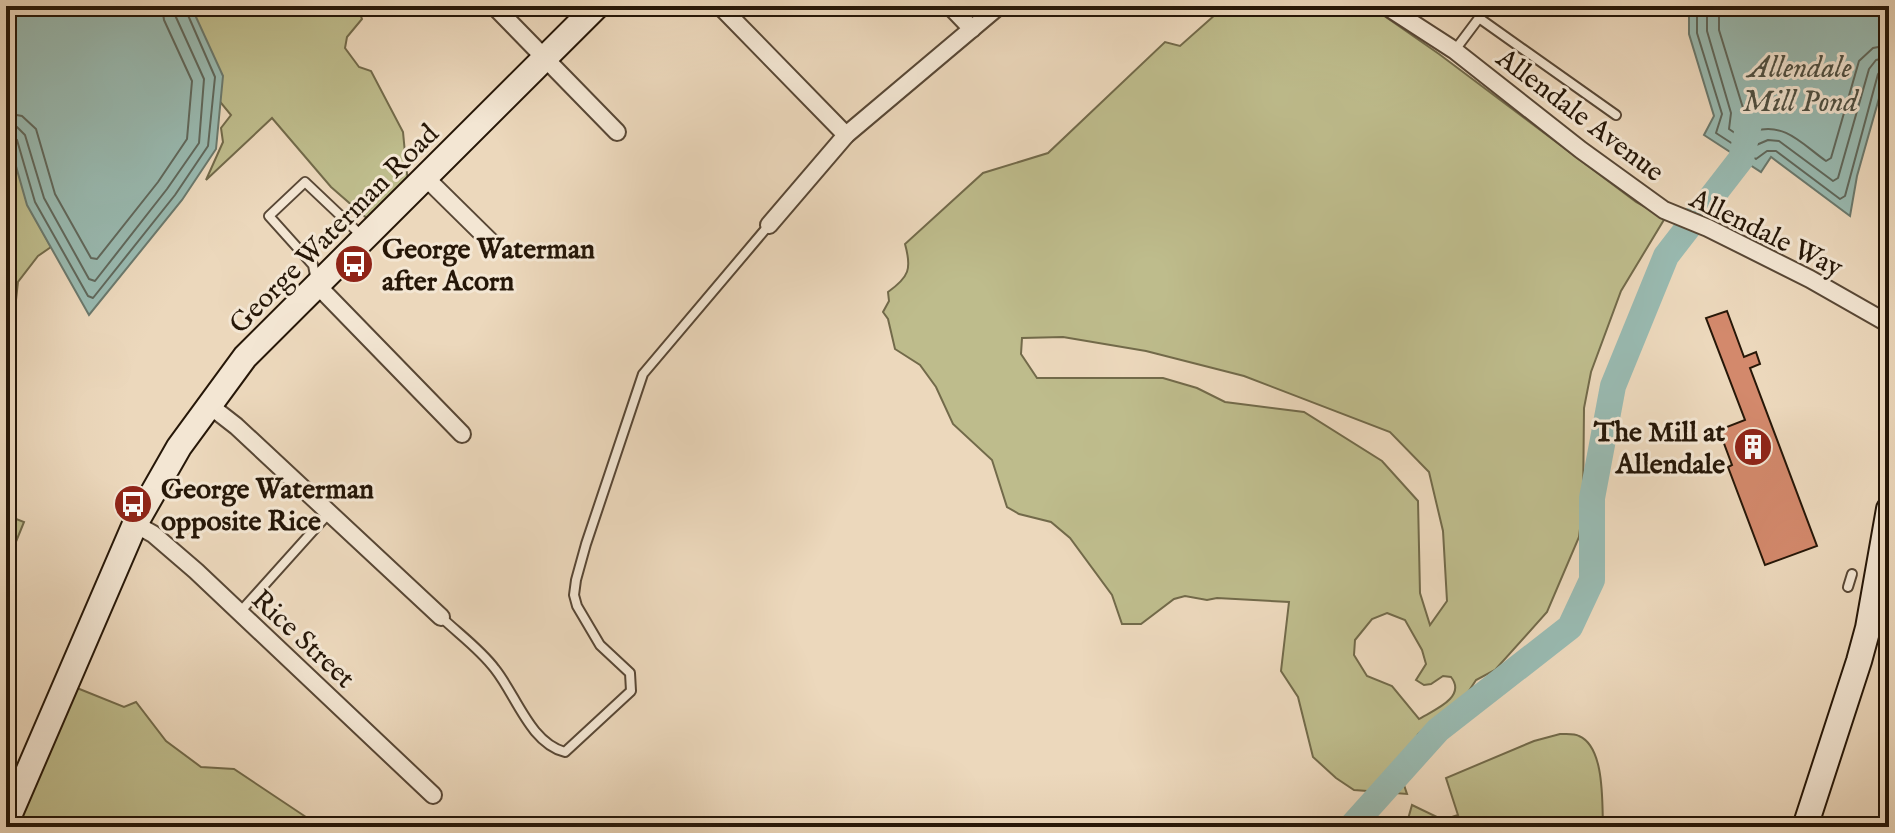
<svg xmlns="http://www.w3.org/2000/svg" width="1895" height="833" viewBox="0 0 1895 833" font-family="'IM FELL English',serif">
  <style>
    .green { fill: #bebc8c; stroke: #726a4a; stroke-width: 2; fill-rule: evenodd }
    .water { fill: #99bab1; stroke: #6b796d; stroke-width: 2 }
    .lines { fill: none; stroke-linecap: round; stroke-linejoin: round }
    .shore { stroke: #60685c; stroke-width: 2 }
    .river { stroke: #99bab1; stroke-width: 26 }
    .building { fill: #d3896c; stroke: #261708; stroke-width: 2 }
    .lane-casing { stroke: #584735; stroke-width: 12 }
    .street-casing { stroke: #584735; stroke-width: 20 }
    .secondary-casing { stroke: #261708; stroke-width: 28 }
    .lane { stroke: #f3e6d3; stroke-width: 8 }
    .street { stroke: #f3e6d3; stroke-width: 16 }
    .secondary { stroke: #f3e6d3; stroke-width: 24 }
    .labels { text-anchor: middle; stroke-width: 6; stroke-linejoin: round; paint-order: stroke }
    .street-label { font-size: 28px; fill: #261708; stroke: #f3e6d3 }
    .poi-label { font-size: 28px; font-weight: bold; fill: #261708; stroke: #f3e6d3; text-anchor: start }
    .water-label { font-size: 30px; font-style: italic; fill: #4e5043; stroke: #f3e6d3 }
  </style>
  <rect width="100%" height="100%" fill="#ecd8bc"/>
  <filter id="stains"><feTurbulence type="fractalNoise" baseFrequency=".0025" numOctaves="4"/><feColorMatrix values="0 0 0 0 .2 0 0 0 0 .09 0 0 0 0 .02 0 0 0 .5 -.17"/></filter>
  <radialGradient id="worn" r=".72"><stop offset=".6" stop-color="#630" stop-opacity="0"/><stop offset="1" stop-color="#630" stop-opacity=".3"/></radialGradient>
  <g class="green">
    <path d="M175 6H357L362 19 347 37 345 48 359 67 371 71 403 132 407 174 412 190 377 227 331 187 272 118 206 180 223 142 221 128 231 115 212 92Z"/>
    <path d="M1225 6H1370L1439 54 1636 202 1665 218 1621 291 1591 372 1584 408 1583 506 1579 537 1547 612 1495 670 1476 680 1465 697 1418 734 1402 779 1407 794 1354 790 1336 778 1313 757 1298 697 1281 671 1289 602 1217 598 1207 600 1185 596 1174 599 1141 624H1122L1112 595 1070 538 1051 522 1019 514 1007 507 992 460 953 424 936 387 920 365 895 349 888 319 883 312 889 301 888 292C909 277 912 269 905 244L983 173 1048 153 1165 42 1180 46ZM1063 337 1146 351 1244 376 1390 432 1429 472 1443 531 1447 601 1430 625 1420 593 1418 501 1382 461 1304 412 1225 402 1197 388 1163 378H1037L1021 354 1022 338ZM1387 613 1405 620 1422 650 1426 664 1416 680 1424 685 1431 684 1443 676 1451 677C1467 697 1434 710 1419 719L1392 686 1367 676 1354 655 1355 640 1372 619Z"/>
    <path d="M6 125 30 209 51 247 38 256 18 282 15 309 6 325Z"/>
    <path d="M6 515 24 522 9 559 6 558Z"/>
    <path d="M72 686 124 707 136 702 166 741 201 767 234 769 309 819 300 827H6Z"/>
    <path d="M1560 734C1566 734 1574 733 1579 736 1605 747 1602 803 1603 827H1391L1408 819 1412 805 1443 820 1458 815 1446 778 1534 741Z"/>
  </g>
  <g class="water">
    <path d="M6 6H191L223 76 216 149 182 200 89 315 27 205 6 131Z"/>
    <path d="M1689 6H1889V63L1857 176 1850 216 1771 157 1761 172 1704 135 1714 116 1689 34Z"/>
  </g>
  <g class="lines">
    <g class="shore">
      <path d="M1697 6V33L1722 114 1716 133 1756 159 1767 151H1776L1840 199 1845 196 1878 74 1882 69 1889 67"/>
      <path d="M1707 6V31L1731 113 1729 129 1754 146 1768 140 1779 141 1833 181 1838 178 1869 69 1876 60 1889 57"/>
      <path d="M1719 6V30L1743 108 1744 124 1755 131C1785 122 1803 145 1826 161L1831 158 1859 61 1873 48 1889 45"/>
      <path d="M6 113 22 116 36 129 55 194 91 258 97 259 158 182 187 139 192 81 164 20 162 6"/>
      <path d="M6 125 17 127 25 135 44 198 89 279 95 281 167 189 199 143 204 79 175 15 174 6"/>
      <path d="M6 135 17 140 35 202 88 296 93 298 175 195 208 146 215 77 184 6"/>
    </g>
    <path class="river" d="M1351 827 1438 730 1570 627 1592 580V498L1613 386 1666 256 1741 159 1749 124"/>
  </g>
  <path class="building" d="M1727 311 1744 357 1756 352 1760 364 1750 368 1817 546 1765 565 1728 467 1732 465 1719 430 1745 420 1706 318Z"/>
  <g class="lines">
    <defs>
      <g id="lane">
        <path d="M1455 50 1479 18 1616 115"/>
        <path d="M316 281 313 265 269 216 305 182 362 236"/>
        <path d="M1848 587 1852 574"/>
        <path d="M240 612 329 513"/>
        <path d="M441 617C459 634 481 650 495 669 516 695 530 743 565 752L631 691 630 673 600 645 577 606 574 595 576 580 586 544 643 374 769 225"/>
      </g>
      <g id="street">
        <path d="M494 6 617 132"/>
        <path d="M720 6 846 135"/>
        <path d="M950 6 972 29"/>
        <path d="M1386 6 1454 50 1581 150 1664 210 1708 228 1810 279 1889 324"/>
        <path d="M426 178 494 245"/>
        <path d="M769 225 846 135 999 6"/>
        <path d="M317 285 462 434"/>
        <path d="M209 405 236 426 441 617"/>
        <path d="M135 524 153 534 196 571 433 795"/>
      </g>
      <g id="secondary">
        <path d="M6 823 135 524 179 447 245 357 597 6"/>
        <path d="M1805 827 1859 661 1868 628 1889 509"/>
      </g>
    </defs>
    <use href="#lane" class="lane-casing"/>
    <use href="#street" class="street-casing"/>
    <use href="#secondary" class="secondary-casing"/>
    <use href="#lane" class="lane"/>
    <use href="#street" class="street"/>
    <use href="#secondary" class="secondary"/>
  </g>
  <defs>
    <symbol id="bus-disc" viewBox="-11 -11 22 22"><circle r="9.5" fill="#8f2418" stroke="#f3e6d3"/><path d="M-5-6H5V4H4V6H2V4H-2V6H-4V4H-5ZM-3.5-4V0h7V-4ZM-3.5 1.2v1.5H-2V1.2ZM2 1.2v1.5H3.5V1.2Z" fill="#fff"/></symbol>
    <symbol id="building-disc" viewBox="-11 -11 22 22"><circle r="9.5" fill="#8f2418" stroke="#f3e6d3"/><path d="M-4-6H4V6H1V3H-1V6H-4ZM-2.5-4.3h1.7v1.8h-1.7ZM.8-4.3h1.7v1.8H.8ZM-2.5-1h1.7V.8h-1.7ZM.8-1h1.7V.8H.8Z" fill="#fff"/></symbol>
  </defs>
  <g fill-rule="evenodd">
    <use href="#bus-disc" x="332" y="242" width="44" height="44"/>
    <use href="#building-disc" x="1731" y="425" width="44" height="44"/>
    <use href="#bus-disc" x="111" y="482" width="44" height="44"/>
  </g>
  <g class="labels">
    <g class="street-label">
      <text transform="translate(1581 114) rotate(37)" y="10">Allendale Avenue</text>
      <text transform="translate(333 228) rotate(-45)" y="10">George Waterman Road</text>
      <text transform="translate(1767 232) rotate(26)" y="10">Allendale Way</text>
      <text transform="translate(304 638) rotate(43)" y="10">Rice Street</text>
    </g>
    <g class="poi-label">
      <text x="382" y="258">George Waterman<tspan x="382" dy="32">after Acorn</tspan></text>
      <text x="1725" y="441" text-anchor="end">The Mill at<tspan x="1725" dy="32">Allendale</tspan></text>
      <text x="161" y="498">George Waterman<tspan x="161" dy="32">opposite Rice</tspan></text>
    </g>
    <g class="water-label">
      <text x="1800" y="77">Allendale<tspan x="1800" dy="34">Mill Pond</tspan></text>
    </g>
  </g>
  <rect width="1895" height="833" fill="none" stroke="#ecd8bc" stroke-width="32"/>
  <rect x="8" y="8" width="1879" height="817" fill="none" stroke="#261708" stroke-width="4"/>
  <rect x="16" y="16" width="1863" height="801" fill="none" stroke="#261708" stroke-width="2"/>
  <rect width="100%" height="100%" filter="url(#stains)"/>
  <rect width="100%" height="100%" fill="url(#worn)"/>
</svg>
